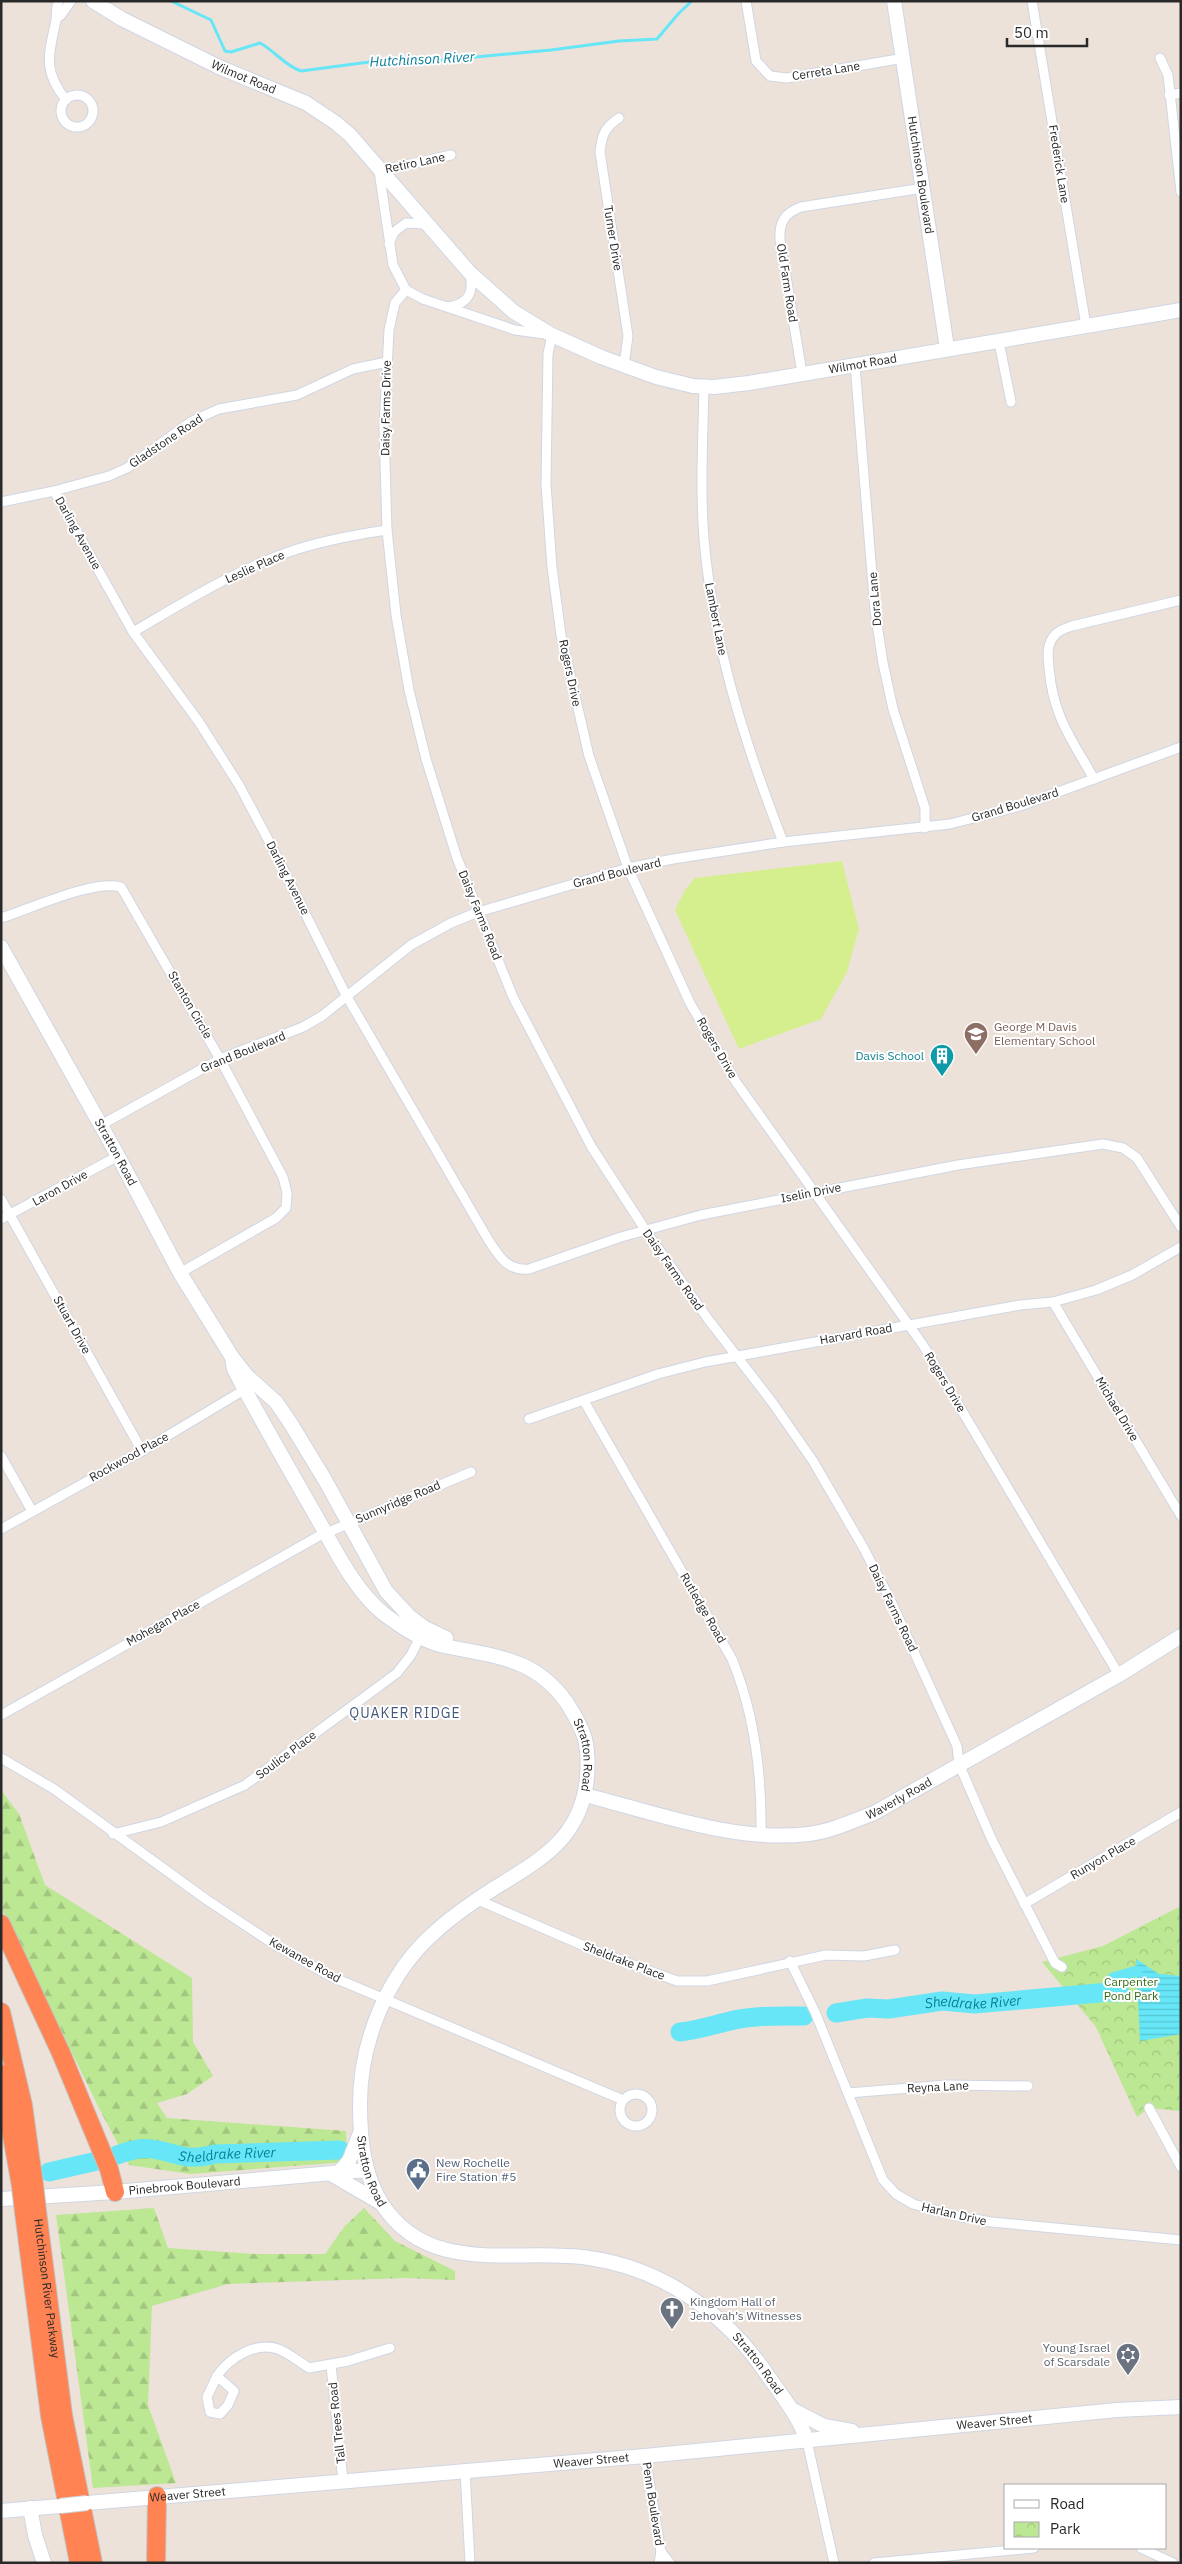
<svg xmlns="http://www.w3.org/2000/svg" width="1182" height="2564" viewBox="0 0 1182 2564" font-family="'IBM Plex Sans',sans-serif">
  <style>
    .forest { fill: url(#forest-firs) }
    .park { fill: url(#park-crowns) }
    .pitch { fill: #d5ef8e }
    .water { fill: url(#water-rules) }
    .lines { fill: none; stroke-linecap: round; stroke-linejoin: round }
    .stream { stroke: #66e6f6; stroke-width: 3 }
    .canal { stroke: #66e6f6; stroke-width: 11 }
    .river { stroke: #66e6f6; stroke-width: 19 }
    .street-casing { stroke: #cfd6e3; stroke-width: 11 }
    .secondary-casing { stroke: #cfd6e3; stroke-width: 16 }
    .highway-casing { stroke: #c3c3c3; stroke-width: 20 }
    .street { stroke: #fff; stroke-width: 9 }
    .secondary { stroke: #fff; stroke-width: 14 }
    .highway { stroke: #ff8353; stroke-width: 18 }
    .secondary-bridge-casing { stroke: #cfd6e3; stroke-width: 16; stroke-linecap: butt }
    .highway-bridge-casing { stroke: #c3c3c3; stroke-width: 20; stroke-linecap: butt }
    .secondary-bridge { stroke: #fff; stroke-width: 14 }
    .highway-bridge { stroke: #ff8353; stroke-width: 18 }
    .labels { text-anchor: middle; stroke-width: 4; stroke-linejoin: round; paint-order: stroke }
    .street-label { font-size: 12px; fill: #292929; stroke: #fff }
    .education-label { font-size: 12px; fill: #785e54; stroke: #fff; text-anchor: start }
    .culture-label { font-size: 12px; fill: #0d838f; stroke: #fff; text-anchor: end }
    .park-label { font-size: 12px; fill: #346a15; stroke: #fff }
    .service-label { font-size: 12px; fill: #4e5e75; stroke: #fff; text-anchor: start }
    .worship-label { font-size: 12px; fill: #5b616d; stroke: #fff; text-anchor: start }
    .water-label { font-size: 14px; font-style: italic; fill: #067e9b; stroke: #fff }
    .neighbourhood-label { font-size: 14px; letter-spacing: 1px; fill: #47597d; stroke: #fff }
  </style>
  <defs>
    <pattern id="forest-firs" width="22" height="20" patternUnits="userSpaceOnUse" patternTransform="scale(1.25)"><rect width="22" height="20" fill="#bce793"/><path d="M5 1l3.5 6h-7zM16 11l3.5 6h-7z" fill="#a2c67f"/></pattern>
    <pattern id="park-crowns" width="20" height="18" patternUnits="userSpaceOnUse" patternTransform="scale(1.25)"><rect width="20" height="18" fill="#bce793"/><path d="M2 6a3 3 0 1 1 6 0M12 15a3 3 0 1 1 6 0" fill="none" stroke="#a2c67f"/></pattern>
    <pattern id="water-rules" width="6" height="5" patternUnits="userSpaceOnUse" patternTransform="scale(1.25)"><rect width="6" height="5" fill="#66e6f6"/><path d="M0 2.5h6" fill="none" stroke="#58c5d3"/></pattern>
  </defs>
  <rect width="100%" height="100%" fill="#ede2da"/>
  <g class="forest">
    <path d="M1 1790 19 1814 45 1885 192 1978 193 2042 213 2076 187 2094 157 2103 167 2118 346 2131 347 2162 190 2174 129 2165 99 2108 1 1907Z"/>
    <path d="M154 2208 168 2248 255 2254H325L344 2227 364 2208 395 2241 455 2271V2280L405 2278 228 2284 152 2306 148 2405 176 2483 93 2488 56 2215Z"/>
  </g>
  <path class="park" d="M1181 1906V2111L1149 2108 1137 2117 1096 2027 1042 1962 1103 1946Z"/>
  <path class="pitch" d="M842 861 859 929 847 972 821 1019 739 1049 675 910 685 890 695 878Z"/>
  <path class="water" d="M1136 1959 1159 1974 1181 1976V2034L1140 2041Z"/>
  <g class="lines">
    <path class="stream" d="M171 1 211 20 225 51 231 52 260 43C275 51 285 66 301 71L392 59 433 61 551 50 619 41 657 39 679 13 692 1"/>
    <path class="canal" d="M1110 1992 1113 1978 1137 1971"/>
    <g class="river">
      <path id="s1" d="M836 2013 867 2008 889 2009 942 2001 975 2004 1110 1992 1120 1993"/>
      <path d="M680 2032C698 2030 713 2025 730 2021 754 2015 779 2016 804 2016"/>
      <path id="s2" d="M117 2155C128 2151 140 2147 152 2149 179 2153 185 2162 215 2154L340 2150"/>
      <path d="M49 2172 97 2161"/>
    </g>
    <defs>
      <g id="street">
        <path d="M59 1C55 8 57 13 56 20 49 54 42 70 66 100"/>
        <path d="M746 1 756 61 770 76 787 78 904 58"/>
        <path d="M1032 1 1086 326"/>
        <path d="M57 18 61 15 71 1"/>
        <path d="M1160 58 1168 75 1181 192"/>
        <path d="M1169 95 1181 93"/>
        <circle cx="77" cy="111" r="16"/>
        <path d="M619 118C604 128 602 135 600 152L628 336 624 365"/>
        <path d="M451 155 379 171 393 265 406 290 423 299 515 330 552 335 548 354 546 484 552 567 561 635 589 756 628 868 690 1003 736 1082 923 1345 1119 1675"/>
        <path d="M389 244 394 232 406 223 425 224"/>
        <path d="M406 290 395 303 389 330 384 428 387 530 396 615 409 690 426 759 457 858 513 997 591 1146 646 1231 708 1319 772 1402 813 1461 863 1547 890 1599 957 1746 959 1764 992 1840 1055 1963 1062 1967"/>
        <path d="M448 307C469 304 474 292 470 273"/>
        <path d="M999 342 1011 402"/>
        <path d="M855 365 875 611 883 663 893 709 925 808V828"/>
        <path d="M802 373 780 240C779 223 784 213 801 207L923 188"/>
        <path d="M704 387C703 438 700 489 704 539 713 644 745 744 783 842"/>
        <path d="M54 491 133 632 199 722 239 785 271 845 346 995 489 1241C500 1257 507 1271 529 1269L621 1237 701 1215 958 1165 1103 1144 1123 1148 1137 1158 1181 1227"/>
        <path d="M1 502 54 491 109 476 127 468 192 421 219 409 297 395 353 369 387 362"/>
        <path d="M133 632C183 603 232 572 286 553 319 541 353 535 387 530"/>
        <path d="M1094 779C1071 738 1053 716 1049 668 1048 657 1046 644 1055 635 1059 630 1066 628 1072 626L1181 600"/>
        <path d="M1 918C30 909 94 879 121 887L220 1059 283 1177 287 1193 286 1208 276 1218 180 1273"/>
        <path d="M101 1125 220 1059 303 1027 322 1016 411 945 451 923 478 912 628 868 673 859 783 842 950 824 1020 806 1181 747"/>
        <path d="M1 1199 142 1451"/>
        <path d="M1 1219 118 1156"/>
        <path d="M1053 1302 1181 1516"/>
        <path d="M584 1401 732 1659C755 1715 762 1775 761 1835"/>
        <path d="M529 1419 658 1374 705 1362 1020 1305 1053 1302 1096 1290 1132 1275 1181 1247"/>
        <path d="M1 1456 32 1511"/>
        <path d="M1 1529 142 1451 249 1387"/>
        <path d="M1 1715 319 1536 471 1472"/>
        <path d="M1 1758 54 1789 207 1900 272 1943 330 1976 623 2100"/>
        <path d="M113 1834 161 1822 245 1785 397 1673 411 1655 422 1633"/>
        <path d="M478 1900 598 1952 677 1981H707L826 1955 864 1956 895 1950"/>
        <path d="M1024 1904 1181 1812"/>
        <path d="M790 1961 815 2012 883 2180 896 2194 913 2204 957 2216 991 2222 1181 2240"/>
        <path d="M848 2093 947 2085 1028 2086"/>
        <circle cx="636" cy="2110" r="16"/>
        <path d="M1149 2108 1181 2167"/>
        <path d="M331 2365 343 2481"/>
        <path d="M217 2376C229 2358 256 2341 278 2349 289 2353 299 2362 309 2368L348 2361 390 2348"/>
        <path d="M217 2376 234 2391 228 2405 220 2414 210 2412 207 2397Z"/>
        <path d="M807 2441 834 2563"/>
        <path d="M645 2456 661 2552 659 2563"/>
        <path d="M465 2470 470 2563"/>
        <path d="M1141 2548 1173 2563"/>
        <path d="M661 2552 670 2563"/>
        <path d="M874 2563 1034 2548"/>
      </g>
      <g id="secondary">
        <path id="s3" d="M93 1 122 19 219 67 306 103 336 123 350 135 470 273 514 312 552 335 601 357 656 377 693 386 714 387 749 383 1181 310"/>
        <path id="s4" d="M894 1 947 348"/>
        <path id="s5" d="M1 947 118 1156 180 1273 232 1357 247 1376 276 1402 291 1424 325 1480 386 1591 409 1616 425 1628 446 1638"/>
        <path id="s6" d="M232 1357 234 1369 245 1390C268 1432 292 1474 316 1516 335 1549 354 1590 384 1614 400 1626 421 1640 440 1645 492 1657 533 1655 567 1703 574 1714 581 1726 585 1739 588 1752 588 1765 587 1778 581 1839 540 1860 493 1889 473 1902 452 1916 435 1932 388 1973 360 2041 360 2104 360 2138 363 2174 382 2204 430 2278 517 2247 589 2258 662 2268 725 2313 766 2373 781 2395 799 2416 807 2441"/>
        <path id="s7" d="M585 1795C656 1813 736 1843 809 1834 832 1831 853 1821 874 1813L1119 1675 1181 1636"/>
        <path d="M338 2173 349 2161 360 2133"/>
        <path d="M331 2174 379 2202"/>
        <path id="s8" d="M1 2199 115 2192 367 2170"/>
        <path d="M793 2410 824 2426 852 2431"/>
        <path id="s9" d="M87 2503 645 2456 1117 2410 1181 2407"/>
        <path d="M30 2508 35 2535 44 2563"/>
        <path d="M1 2511 60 2506"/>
      </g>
      <g id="highway">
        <path d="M1 1924 61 2053 109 2169 115 2192"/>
        <path d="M1 2012 23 2105 34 2185"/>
        <path d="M1 2074 21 2186"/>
        <path id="s10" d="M37 2211 63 2415 93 2563"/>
        <path d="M24 2212 50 2416 79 2563"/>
        <path d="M156 2563 157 2496"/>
      </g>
    </defs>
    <use href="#street" class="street-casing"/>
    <use href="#secondary" class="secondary-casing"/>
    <use href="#highway" class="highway-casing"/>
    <use href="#street" class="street"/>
    <use href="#secondary" class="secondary"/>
    <use href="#highway" class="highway"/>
    <defs>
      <path id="secondary-bridge" d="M60 2506 87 2503"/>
      <g id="highway-bridge">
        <path d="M34 2185 37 2211"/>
        <path d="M21 2186 24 2212"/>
      </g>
    </defs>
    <use href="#secondary-bridge" class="secondary-bridge-casing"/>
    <use href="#highway-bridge" class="highway-bridge-casing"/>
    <use href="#secondary-bridge" class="secondary-bridge"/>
    <use href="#highway-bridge" class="highway-bridge"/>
  </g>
  <defs>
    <symbol id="school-pin" viewBox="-11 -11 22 30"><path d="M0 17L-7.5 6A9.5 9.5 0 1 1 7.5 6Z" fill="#8d6e63" stroke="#fff"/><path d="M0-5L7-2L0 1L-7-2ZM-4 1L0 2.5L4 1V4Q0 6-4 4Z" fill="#fff"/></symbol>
    <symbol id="building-pin" viewBox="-11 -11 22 30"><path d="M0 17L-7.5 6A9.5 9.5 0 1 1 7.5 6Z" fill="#0f9aa8" stroke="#fff"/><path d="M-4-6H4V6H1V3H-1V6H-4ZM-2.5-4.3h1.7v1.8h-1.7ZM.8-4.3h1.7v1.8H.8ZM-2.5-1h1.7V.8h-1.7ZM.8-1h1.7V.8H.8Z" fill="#fff"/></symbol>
    <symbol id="civic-pin" viewBox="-11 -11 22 30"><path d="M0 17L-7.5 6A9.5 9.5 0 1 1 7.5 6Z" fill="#5c6f8a" stroke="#fff"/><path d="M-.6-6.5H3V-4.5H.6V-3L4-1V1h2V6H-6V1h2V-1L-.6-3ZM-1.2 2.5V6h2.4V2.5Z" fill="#fff"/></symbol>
    <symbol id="church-pin" viewBox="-11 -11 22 30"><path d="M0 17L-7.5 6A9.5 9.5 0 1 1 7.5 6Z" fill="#6b7280" stroke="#fff"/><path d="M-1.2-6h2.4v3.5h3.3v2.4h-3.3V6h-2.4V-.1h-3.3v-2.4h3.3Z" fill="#fff"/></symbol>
    <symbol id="synagogue-pin" viewBox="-11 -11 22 30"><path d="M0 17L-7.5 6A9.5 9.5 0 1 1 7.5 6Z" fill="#6b7280" stroke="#fff"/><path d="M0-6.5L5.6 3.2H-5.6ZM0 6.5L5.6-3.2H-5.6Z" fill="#fff"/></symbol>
  </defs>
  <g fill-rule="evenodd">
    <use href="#school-pin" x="962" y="1020" width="28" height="38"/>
    <use href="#building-pin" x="928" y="1042" width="28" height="38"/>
    <use href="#civic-pin" x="404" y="2156" width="28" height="38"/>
    <use href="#church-pin" x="658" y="2295" width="28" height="38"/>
    <use href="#synagogue-pin" x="1114" y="2341" width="28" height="38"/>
  </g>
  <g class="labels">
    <g class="street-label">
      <text transform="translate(826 71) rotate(-9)" y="4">Cerreta Lane</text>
      <text dy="4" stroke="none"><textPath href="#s3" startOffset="169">Wilmot Road</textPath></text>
      <text transform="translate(415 163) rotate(-12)" y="4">Retiro Lane</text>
      <text transform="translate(1059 164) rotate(81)" y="4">Frederick Lane</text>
      <text dy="4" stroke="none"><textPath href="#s4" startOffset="176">Hutchinson Boulevard</textPath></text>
      <text transform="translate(613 238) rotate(81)" y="4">Turner Drive</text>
      <text transform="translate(787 283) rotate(81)" y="4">Old Farm Road</text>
      <text dy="4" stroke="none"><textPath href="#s3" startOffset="899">Wilmot Road</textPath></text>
      <text transform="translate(386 408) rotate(-89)" y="4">Daisy Farms Drive</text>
      <text transform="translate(166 441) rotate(-34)" y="4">Gladstone Road</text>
      <text transform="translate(78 533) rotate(61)" y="4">Darling Avenue</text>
      <text transform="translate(255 567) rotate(-24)" y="4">Leslie Place</text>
      <text transform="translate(875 599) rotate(-95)" y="4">Dora Lane</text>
      <text transform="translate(716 619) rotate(79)" y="4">Lambert Lane</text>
      <text transform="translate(570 673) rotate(78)" y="4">Rogers Drive</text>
      <text transform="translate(1015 805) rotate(-17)" y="4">Grand Boulevard</text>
      <text transform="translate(617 873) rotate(-14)" y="4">Grand Boulevard</text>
      <text transform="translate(288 878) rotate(63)" y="4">Darling Avenue</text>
      <text transform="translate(480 915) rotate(68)" y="4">Daisy Farms Road</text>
      <text transform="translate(190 1005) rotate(60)" y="4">Stanton Circle</text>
      <text transform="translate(717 1048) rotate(60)" y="4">Rogers Drive</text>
      <text transform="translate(243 1052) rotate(-22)" y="4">Grand Boulevard</text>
      <text dy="4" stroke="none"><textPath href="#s5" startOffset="235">Stratton Road</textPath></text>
      <text transform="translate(60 1188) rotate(-29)" y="4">Laron Drive</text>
      <text transform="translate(811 1193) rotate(-11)" y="4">Iselin Drive</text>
      <text transform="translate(673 1270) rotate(55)" y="4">Daisy Farms Road</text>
      <text transform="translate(72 1325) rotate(61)" y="4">Stuart Drive</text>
      <text transform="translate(856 1334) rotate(-10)" y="4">Harvard Road</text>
      <text transform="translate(945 1382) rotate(59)" y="4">Rogers Drive</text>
      <text transform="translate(1117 1409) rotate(59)" y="4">Michael Drive</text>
      <text transform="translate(129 1457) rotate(-29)" y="4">Rockwood Place</text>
      <text transform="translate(398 1502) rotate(-23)" y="4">Sunnyridge Road</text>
      <text transform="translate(703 1608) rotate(60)" y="4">Rutledge Road</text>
      <text transform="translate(893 1608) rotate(64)" y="4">Daisy Farms Road</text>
      <text transform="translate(163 1623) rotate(-29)" y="4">Mohegan Place</text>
      <text transform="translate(286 1755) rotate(-37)" y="4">Soulice Place</text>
      <text dy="4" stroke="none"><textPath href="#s6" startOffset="565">Stratton Road</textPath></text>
      <text dy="4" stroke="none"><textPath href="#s7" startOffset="326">Waverly Road</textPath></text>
      <text transform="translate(1103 1858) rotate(-30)" y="4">Runyon Place</text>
      <text transform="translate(305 1960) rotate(29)" y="4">Kewanee Road</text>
      <text transform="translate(624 1961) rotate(21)" y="4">Sheldrake Place</text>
      <text transform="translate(938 2087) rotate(-3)" y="4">Reyna Lane</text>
      <text dy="4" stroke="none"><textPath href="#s6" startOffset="1075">Stratton Road</textPath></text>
      <text dy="4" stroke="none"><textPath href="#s8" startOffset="184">Pinebrook Boulevard</textPath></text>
      <text transform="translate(954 2214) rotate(13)" y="4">Harlan Drive</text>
      <text dy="4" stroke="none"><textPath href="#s10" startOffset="78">Hutchinson River Parkway</textPath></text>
      <text dy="4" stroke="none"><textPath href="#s6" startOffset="1539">Stratton Road</textPath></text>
      <text transform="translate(337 2423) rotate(-96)" y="4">Tall Trees Road</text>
      <text dy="4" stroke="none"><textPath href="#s9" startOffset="911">Weaver Street</textPath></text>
      <text dy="4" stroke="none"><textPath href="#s9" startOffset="506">Weaver Street</textPath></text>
      <text dy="4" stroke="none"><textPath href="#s9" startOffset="101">Weaver Street</textPath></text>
      <text transform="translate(653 2504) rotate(81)" y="4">Penn Boulevard</text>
    </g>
    <g class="education-label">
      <text x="994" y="1031">George M Davis<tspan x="994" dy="14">Elementary School</tspan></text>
    </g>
    <g class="culture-label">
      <text x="924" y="1060">Davis School</text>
    </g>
    <g class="park-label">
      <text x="1131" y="1986">Carpenter<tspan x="1131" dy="14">Pond Park</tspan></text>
    </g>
    <g class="service-label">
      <text x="436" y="2167">New Rochelle<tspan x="436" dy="14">Fire Station #5</tspan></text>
    </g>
    <g class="worship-label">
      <text x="690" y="2306">Kingdom Hall of<tspan x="690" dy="14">Jehovah’s Witnesses</tspan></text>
      <text x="1110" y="2352" text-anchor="end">Young Israel<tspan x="1110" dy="14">of Scarsdale</tspan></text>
    </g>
    <g class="water-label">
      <text transform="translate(422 59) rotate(-3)" y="5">Hutchinson River</text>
      <text dy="5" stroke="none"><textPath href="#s1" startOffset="138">Sheldrake River</textPath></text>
      <text dy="5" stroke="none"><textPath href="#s2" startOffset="112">Sheldrake River</textPath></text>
    </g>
    <g class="neighbourhood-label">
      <text x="405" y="1718">QUAKER RIDGE</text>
    </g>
  </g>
  <rect width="1182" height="2564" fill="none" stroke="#292929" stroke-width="5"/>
  <rect x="1004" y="2484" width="162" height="65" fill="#ffffff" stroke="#a9a9a9"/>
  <rect x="1014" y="2500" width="25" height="8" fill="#ffffff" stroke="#a9a9a9"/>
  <text x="1050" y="2509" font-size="15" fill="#292929">Road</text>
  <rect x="1014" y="2522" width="25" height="15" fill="url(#park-crowns)" stroke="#a9a9a9"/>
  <text x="1050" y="2534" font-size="15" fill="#292929">Park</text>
  <path d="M1007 38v8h80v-8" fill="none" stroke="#292929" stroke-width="2.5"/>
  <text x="1014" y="38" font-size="15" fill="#292929" stroke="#ffffff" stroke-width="4" paint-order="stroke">50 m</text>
</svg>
